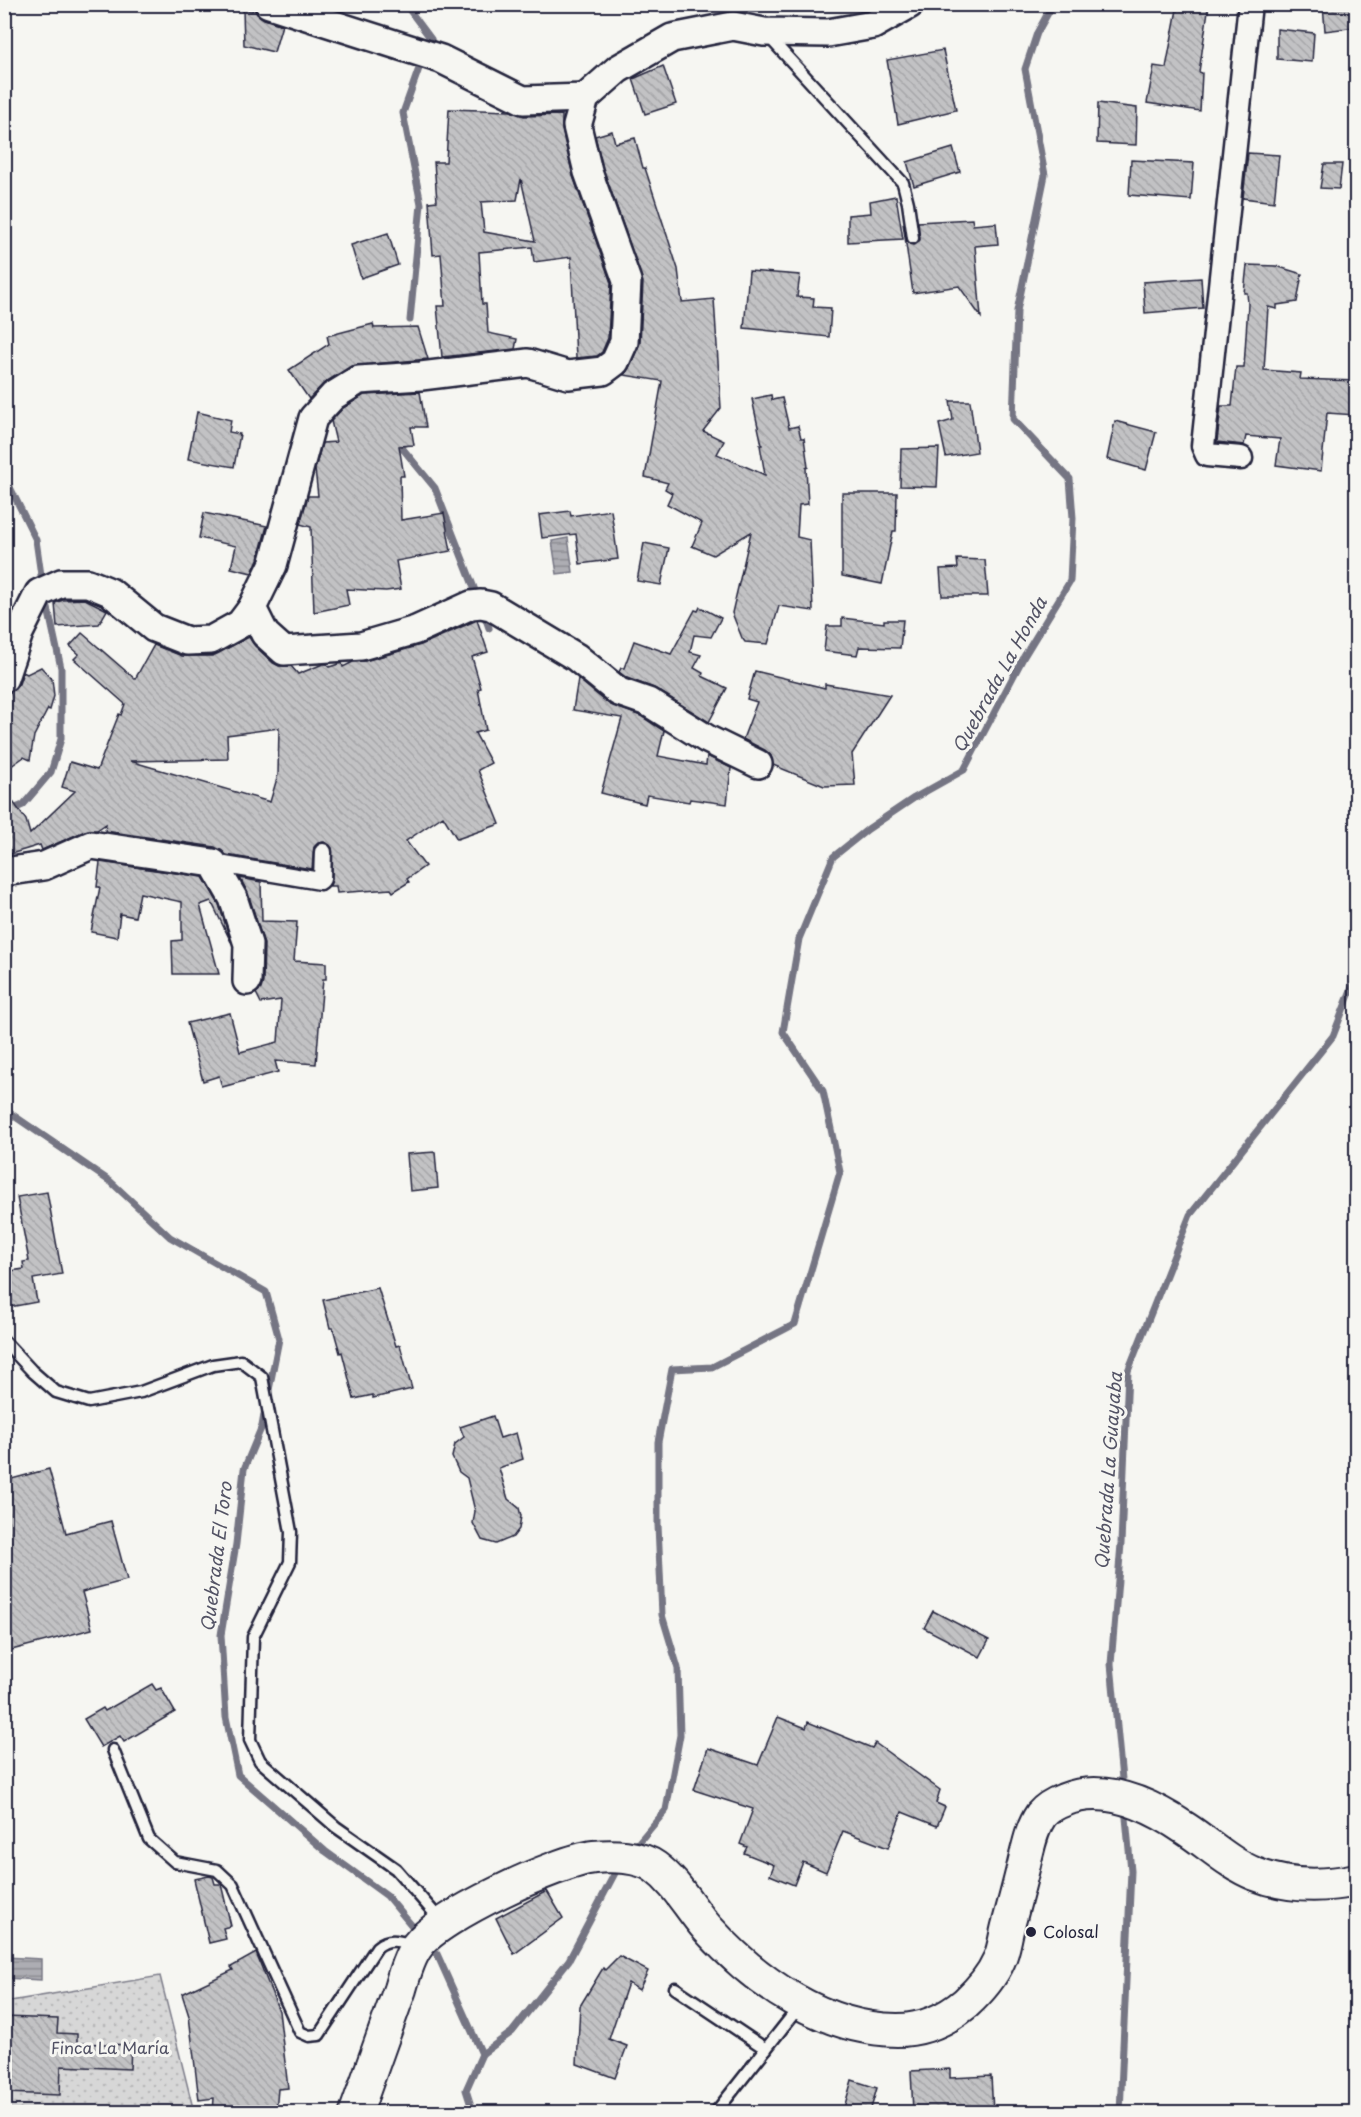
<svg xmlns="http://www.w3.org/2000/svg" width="1361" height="2117" viewBox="0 0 1361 2117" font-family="'Playpen Sans',sans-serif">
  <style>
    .park { fill: url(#park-dots); stroke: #7c7c89; stroke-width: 1.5 }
    .water { fill: url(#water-rules); stroke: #757583; stroke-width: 1.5 }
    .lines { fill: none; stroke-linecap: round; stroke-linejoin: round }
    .stream { stroke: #757583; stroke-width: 7 }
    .building { fill: url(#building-back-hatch); stroke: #22223b; stroke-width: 1.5; fill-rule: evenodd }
    .service-casing { stroke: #22223b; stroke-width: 15 }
    .pedestrian-casing { stroke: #22223b; stroke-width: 21 }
    .minor-casing { stroke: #22223b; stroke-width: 27 }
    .tertiary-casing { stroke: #22223b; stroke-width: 32 }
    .secondary-casing { stroke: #22223b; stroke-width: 36 }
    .service { stroke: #f6f6f2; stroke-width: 10 }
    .pedestrian { stroke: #f6f6f2; stroke-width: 16 }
    .minor { stroke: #f6f6f2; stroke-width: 22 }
    .tertiary { stroke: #f6f6f2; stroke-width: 27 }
    .secondary { stroke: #f6f6f2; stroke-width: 32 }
    .poi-dot { fill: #22223b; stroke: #f6f6f2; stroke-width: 2 }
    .labels { text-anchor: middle; stroke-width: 6; stroke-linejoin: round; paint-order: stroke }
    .poi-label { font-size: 16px; fill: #22223b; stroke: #f6f6f2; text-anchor: start }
    .park-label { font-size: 16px; fill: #4f4f62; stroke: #f6f6f2 }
    .water-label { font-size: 18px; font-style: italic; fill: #535365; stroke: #f6f6f2 }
  </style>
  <defs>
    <pattern id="park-dots" width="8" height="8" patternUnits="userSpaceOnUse" patternTransform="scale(1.5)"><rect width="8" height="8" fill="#d7d7d7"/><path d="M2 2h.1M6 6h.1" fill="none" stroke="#b8b8b9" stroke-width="1.8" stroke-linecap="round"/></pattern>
    <pattern id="water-rules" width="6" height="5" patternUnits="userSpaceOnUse" patternTransform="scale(1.5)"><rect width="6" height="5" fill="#adadb3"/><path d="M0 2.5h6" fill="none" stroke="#8c8c93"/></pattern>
    <pattern id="building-back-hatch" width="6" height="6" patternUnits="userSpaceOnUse" patternTransform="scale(1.5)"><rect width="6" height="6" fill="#c2c2c4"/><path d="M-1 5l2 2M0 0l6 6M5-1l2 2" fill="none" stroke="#a6a6a9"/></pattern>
  </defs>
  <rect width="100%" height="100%" fill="#f6f6f2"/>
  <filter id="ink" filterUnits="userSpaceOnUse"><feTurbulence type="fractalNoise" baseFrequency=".0167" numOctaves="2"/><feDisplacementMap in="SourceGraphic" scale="12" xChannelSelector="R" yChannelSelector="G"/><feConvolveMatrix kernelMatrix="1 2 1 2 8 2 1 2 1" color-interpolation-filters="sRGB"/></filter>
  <g filter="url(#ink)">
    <path class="park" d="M160 1976 194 2112H5V2002Z"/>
    <g class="water">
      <path d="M568 538 573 572 557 574 552 541Z"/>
      <path d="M5 1957 41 1959V1980L5 1978Z"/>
    </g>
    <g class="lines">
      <g class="stream">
        <path d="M405 4 431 39"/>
        <path d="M410 320 421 204 403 113 422 60"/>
        <path d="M403 449 435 488 478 598"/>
        <path d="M4 475 36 540 41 575"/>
        <path d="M483 611 489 628"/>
        <path d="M9 811 23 805 51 772 61 739V668L48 608"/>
        <path d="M4 1109 111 1182 170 1237 266 1292 279 1339 268 1395"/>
        <path d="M265 1409 262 1426 244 1469 236 1544 221 1635 226 1717 238 1775 325 1851 387 1896 418 1933"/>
        <path d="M1122 1779 1111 1664 1121 1544 1128 1371 1190 1215 1333 1036 1356 977"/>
        <path d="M639 1842 666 1810 680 1735 678 1668 662 1615 658 1525V1442L672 1369 712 1367 795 1324 840 1172 823 1091 783 1032 799 939 833 857 868 829 914 798 964 770 1023 658 1070 581 1073 518 1070 479 1013 419 1017 311 1045 175 1025 69 1037 33 1053 4"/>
        <path d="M429 1946 437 1954 482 2054"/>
        <path d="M473 2112 466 2090 482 2054 512 2032 569 1960 616 1871"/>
        <path d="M1120 2112 1131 1871 1125 1807"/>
      </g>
    </g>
    <g class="building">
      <path d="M1178 4H1209L1199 72 1202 73 1200 111 1147 103 1154 66 1166 68Z"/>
      <path d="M1323 4H1356V27L1325 31Z"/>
      <path d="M254 8 257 14 264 19 282 25 274 52 244 45 243 9 252 11Z"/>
      <path d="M1277 29 1314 33 1312 62 1277 59Z"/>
      <path d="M943 50 956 110 898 124 887 60Z"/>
      <path d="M663 66 676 104 645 114 633 79Z"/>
      <path d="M1098 103 1137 108 1136 145 1097 143Z"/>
      <path d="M449 109 511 111 524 116 562 115V130L573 176 611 283 608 338 602 352 597 356 576 358 571 257 534 262 532 247 479 252 482 304H486L488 333 517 339 515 349 442 357 437 306H445L441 254 433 255 429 202 437 201 434 162H446ZM521 179 535 241 484 232 481 202 517 200Z"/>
      <path d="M612 131 615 143 635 138 643 168H645L678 269 682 302 714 299 721 408 703 431 724 441 717 454 765 475 760 445H762L752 399 771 395 772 400 782 398 789 428 798 426 801 438H804L808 467 806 468 808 504 799 505 797 537 810 540 813 611 779 606 768 644 745 642 742 638 732 613 751 532 713 555 692 546 702 523 667 504 672 493 665 489 668 483 645 477 662 381 624 375 629 368 640 343 643 282 603 168 595 136Z"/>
      <path d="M953 148 960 172 914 186 907 162Z"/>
      <path d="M1248 153 1279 155 1274 202 1243 198Z"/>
      <path d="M1131 160 1194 163 1191 200 1129 195Z"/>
      <path d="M1324 164H1342L1339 189 1320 188Z"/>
      <path d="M896 196 903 239 848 242V215L871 213 870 201Z"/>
      <path d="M972 219 973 225 996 223 998 244 975 246 981 317 959 286 913 293 903 223 907 242 913 245 920 240 918 222Z"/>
      <path d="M388 233 398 265 361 278 351 245Z"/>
      <path d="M1247 265 1276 266 1302 274 1297 302 1277 305V309L1268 307 1264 370 1301 373 1300 379 1356 381V415L1327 413 1321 471 1276 465 1280 439 1246 436 1244 445 1217 442 1221 406H1232L1236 367H1244L1248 304 1247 293H1244Z"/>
      <path d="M749 271 800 275 797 297 814 298 813 307 831 308 829 337 744 328Z"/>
      <path d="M1201 278 1203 308 1145 313 1143 282Z"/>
      <path d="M373 324 374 328 418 327 428 359 351 366 324 383 309 399 289 370 329 344 327 336Z"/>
      <path d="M420 392 426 427H411L414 445 399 446 404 476H400L401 520 444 513 451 551 396 561 401 589 386 591 346 589 349 605 314 612 311 527 300 524 308 496H318L315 469 322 443 336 442 331 421 343 408 364 395Z"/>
      <path d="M950 401H970L977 452 946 457 939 424 953 420Z"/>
      <path d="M197 412 231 420 229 432 240 434 234 467 188 459Z"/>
      <path d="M1115 421 1156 432 1146 470 1107 459Z"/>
      <path d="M939 448 937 487 900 486 901 449Z"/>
      <path d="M842 493H897L896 531H893L882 584 842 576Z"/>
      <path d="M611 510 618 559 580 564 576 534 542 538 539 515 570 511 571 516Z"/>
      <path d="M204 513 267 526 258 559 252 573 231 568 236 546 199 538Z"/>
      <path d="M644 543 669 548 661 585 637 581Z"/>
      <path d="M957 559 985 560 988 596H942L940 569 958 568Z"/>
      <path d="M85 599 107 610 99 624 57 627 55 603 63 600Z"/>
      <path d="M700 607 721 618 711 637 694 635 690 652 701 655 694 668 703 673 702 676 727 688 709 722 656 689 627 678 619 672 621 668H624L634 641 671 654 695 610 698 611Z"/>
      <path d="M842 618 884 623V620H903L900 648 859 647 857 655 824 651 827 626H842Z"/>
      <path d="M477 620 488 652 472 657 481 688 478 689 486 730 475 733 491 763 478 770 500 824 457 839 443 816 406 841 425 866 407 879 409 882 393 892 391 889 337 893 336 886H330L332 879V848L324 842 318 843 314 847 312 869 226 855 215 847 105 831 106 824 97 830 85 831 42 850 40 845 4 856V789L26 820 30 834 75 791 62 787 70 762 97 770 119 714 121 715 125 704 74 659 79 654 70 646 82 633 135 679 154 645 182 656H212L249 637 255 646 273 663 279 666H291L298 674 323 664H327L329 667 342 663 343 667 353 662 365 661 421 645ZM279 728 278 775 270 802 130 761 228 759 227 735Z"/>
      <path d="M41 667 52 679 54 696 50 710 48 709 34 736 30 760 24 757 4 771V701L9 693 15 689 19 684 23 672 27 674Z"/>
      <path d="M755 671 825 688V684L890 695 852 754 855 785 824 786 773 765 771 756 765 750 743 739 757 702 747 699Z"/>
      <path d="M578 679 609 704 641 716 664 731 658 756 706 765 707 756 731 768 727 804 690 799 689 802 647 795 645 804 601 793 622 718 573 710Z"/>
      <path d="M100 862 203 877 219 904 231 942 211 901 200 905 219 974H173L172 941 182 940V902L140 893 135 917 120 914 117 937 91 932 100 887H97Z"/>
      <path d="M240 878 261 882 262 921 297 922 294 961 326 963V979H323L316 1064 275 1061 278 1072 222 1087 219 1076 203 1081 187 1023 230 1013 240 1052 278 1042 281 1000 261 1003 256 993 261 989 263 982 264 944 248 893Z"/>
      <path d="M435 1152 438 1188 410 1191 407 1154Z"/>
      <path d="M47 1192 62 1274 33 1279 37 1302 4 1308V1272L24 1269 23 1262 29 1261 17 1197Z"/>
      <path d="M378 1288 396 1346 400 1345 412 1389 373 1398V1395L354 1399 342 1352 340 1353 333 1328H330L323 1300Z"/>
      <path d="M493 1416 500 1438 516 1433 523 1459 499 1468 508 1499 519 1508 521 1516 519 1529 513 1537 496 1544 482 1540 473 1523 475 1511 467 1478 459 1472 452 1457 455 1444 464 1437 460 1427Z"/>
      <path d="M49 1469 66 1533 111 1521 127 1580 82 1592 92 1629 4 1652V1481Z"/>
      <path d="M933 1611 989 1640 980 1657 924 1628Z"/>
      <path d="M152 1684 156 1690 161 1688 175 1712 124 1742 120 1736 101 1747 84 1719 103 1708 105 1711Z"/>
      <path d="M778 1717 806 1728 808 1722 872 1748 875 1743 940 1790 936 1803 945 1807 937 1826 902 1812 888 1848 843 1831 826 1872 803 1862 794 1885 770 1875 774 1865 744 1853 747 1847 740 1844 753 1809 694 1790 708 1748 758 1765Z"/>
      <path d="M209 1876 213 1877 215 1884H221L231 1926 223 1928 226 1939 209 1943 194 1879Z"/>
      <path d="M547 1891 563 1918 514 1954 496 1918Z"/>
      <path d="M256 1953 279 2011 288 2088 278 2089 276 2112H213L214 2098 199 2100 189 2016 182 1994 233 1970 231 1967Z"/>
      <path d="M619 1956 648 1971 639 1990 628 1983 609 2039 627 2046 615 2078 577 2064 580 2006 603 1968 605 1970Z"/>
      <path d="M5 2017 58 2019 57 2033 77 2034V2043L131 2045 130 2069 61 2066 60 2095 4 2093Z"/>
      <path d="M950 2069V2078L991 2076 993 2112H913L911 2071Z"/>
      <path d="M852 2080 877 2088 870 2112H860L844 2108Z"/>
    </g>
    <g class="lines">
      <defs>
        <g id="service">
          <path d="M769 37 903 183 908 203 913 238"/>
          <path d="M4 1341 32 1371 56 1392 89 1402 141 1392 213 1365 241 1361 262 1377 291 1532 290 1562 253 1637 250 1740 260 1761 336 1827 396 1869 442 1922"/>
          <path d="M113 1750 149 1839 175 1862 217 1870 233 1885 300 2032 309 2036 319 2035 377 1947C389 1937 399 1941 413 1945"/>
          <path d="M675 1988 766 2049"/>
          <path d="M716 2112 799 2007"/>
        </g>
        <path id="pedestrian" d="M213 863 320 881 322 879 323 852"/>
        <path id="minor" d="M1241 458 1207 455 1203 446 1250 4"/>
        <g id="tertiary">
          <path d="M269 4 441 59 523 100 585 98"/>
          <path d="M252 608 265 634 284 651 361 646 416 630 471 605 481 604 491 606 576 657 619 692 648 702 707 739 758 764"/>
          <path d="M4 678 19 633 39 593 61 583H88L110 592 154 628 187 641 211 640 240 624 252 608 273 565 313 418 333 396 359 380 421 376 528 363 568 375 603 371 615 362 624 342 627 281 588 172 577 126 585 98 618 69 672 38 733 26 764 32 828 33 873 25 910 4"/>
          <path d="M4 872 44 866 91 845 213 863 233 898 248 944 247 981"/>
        </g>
        <path id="secondary" d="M356 2112C371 2071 385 2030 400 1989 404 1975 409 1956 418 1945 439 1916 558 1861 594 1857 612 1855 640 1856 655 1867 678 1884 689 1908 708 1929 756 1982 823 2029 897 2030 923 2030 947 2019 966 2003 979 1991 992 1976 999 1960 1004 1950 1005 1937 1008 1926 1014 1904 1020 1882 1025 1860 1029 1844 1032 1828 1041 1815 1046 1809 1056 1803 1064 1800 1105 1783 1152 1806 1186 1829 1209 1844 1230 1864 1255 1874 1288 1887 1323 1887 1356 1880"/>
      </defs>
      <use href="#service" class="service-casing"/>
      <use href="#pedestrian" class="pedestrian-casing"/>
      <use href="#minor" class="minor-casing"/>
      <use href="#tertiary" class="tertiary-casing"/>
      <use href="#secondary" class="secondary-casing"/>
      <use href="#service" class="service"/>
      <use href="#pedestrian" class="pedestrian"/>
      <use href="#minor" class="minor"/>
      <use href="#tertiary" class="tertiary"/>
      <use href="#secondary" class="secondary"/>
    </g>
  </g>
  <circle class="poi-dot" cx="1031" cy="1932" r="6"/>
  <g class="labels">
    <g class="poi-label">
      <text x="1043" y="1938">Colosal</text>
    </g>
    <g class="park-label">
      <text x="110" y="2054">Finca La María</text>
    </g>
    <g class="water-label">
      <text transform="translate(1000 675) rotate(-61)" y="6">Quebrada La Honda</text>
      <text transform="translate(1109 1471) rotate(-86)" y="6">Quebrada La Guayaba</text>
      <text transform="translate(217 1557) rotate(-83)" y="6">Quebrada El Toro</text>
    </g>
  </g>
  <rect width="1361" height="2117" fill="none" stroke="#f6f6f2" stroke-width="24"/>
  <rect x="12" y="12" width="1337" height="2093" fill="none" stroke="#22223b" stroke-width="2" filter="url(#ink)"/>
</svg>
